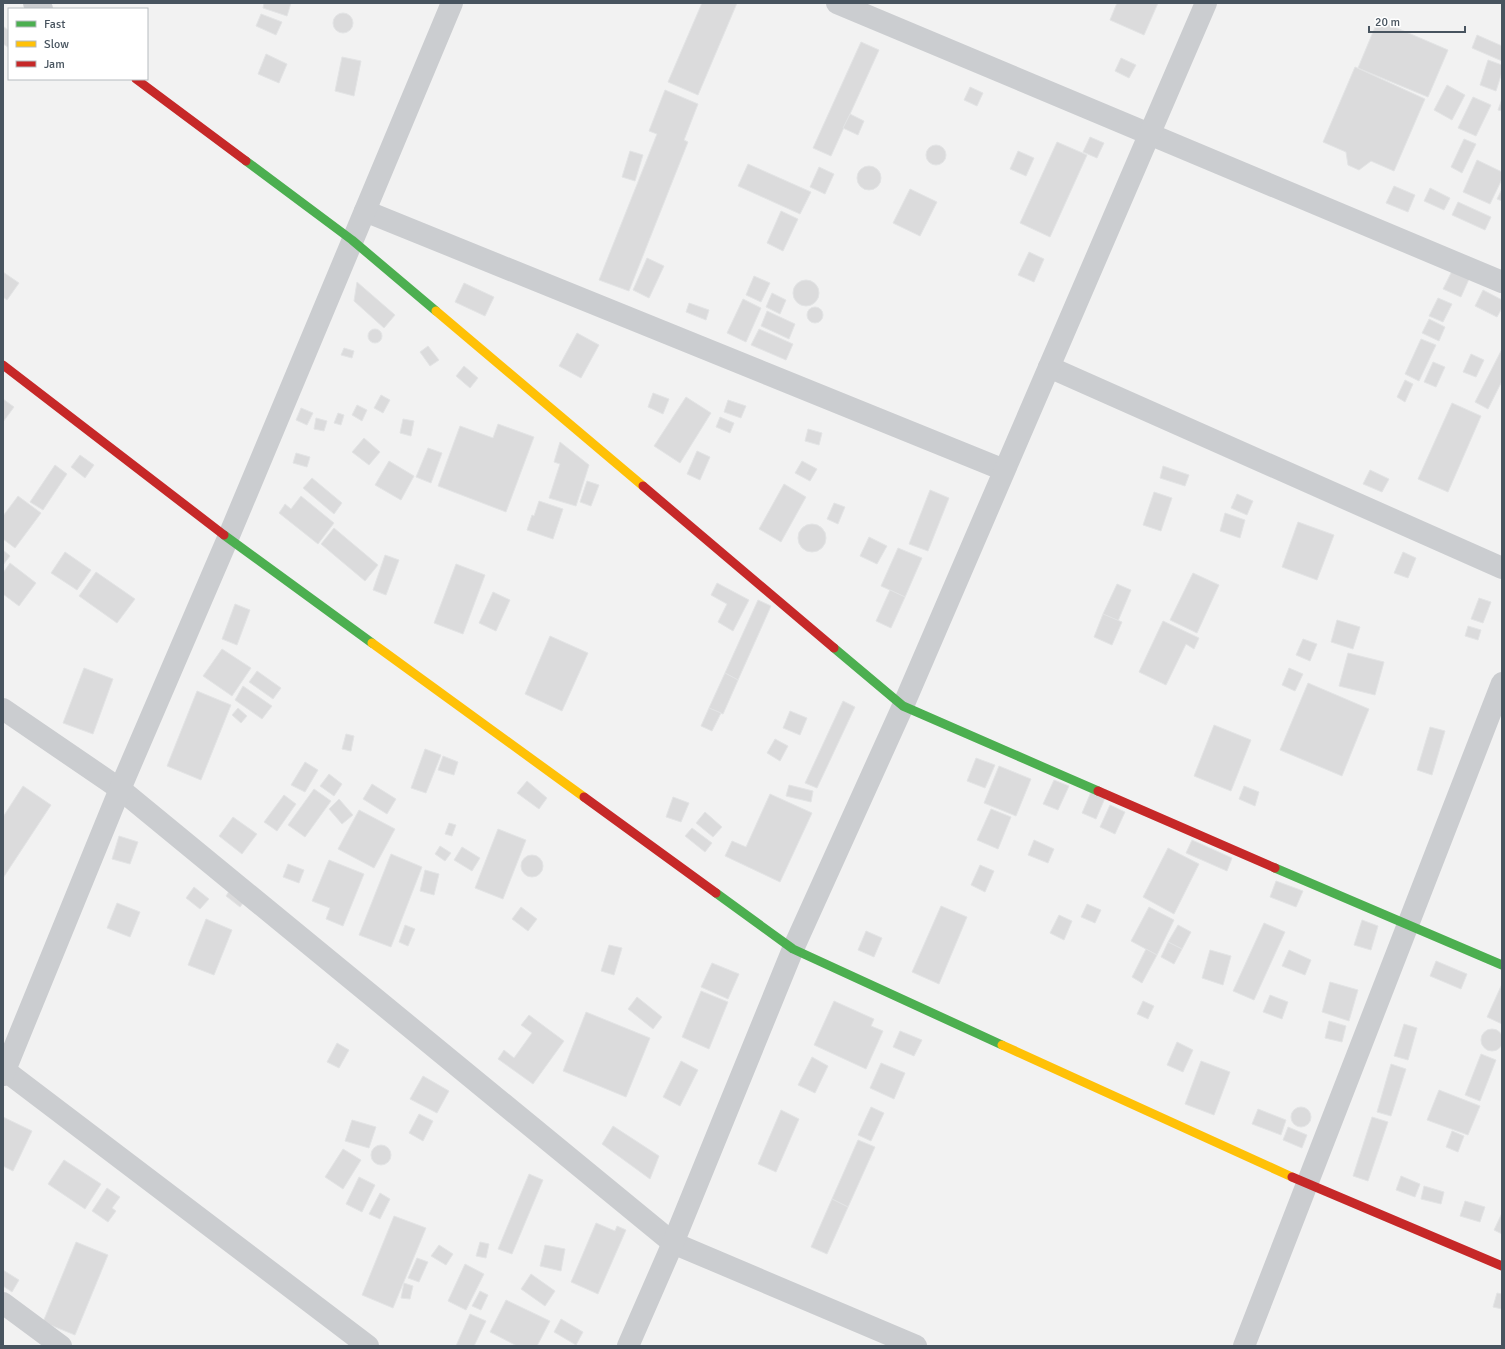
<svg xmlns="http://www.w3.org/2000/svg" width="1505" height="1349" viewBox="0 0 1505 1349" font-family="Signika,sans-serif">
  <style>
    .building { fill: #dbdbdc; stroke: #e3e4e5 }
    .lines { fill: none; stroke-linecap: round; stroke-linejoin: round }
    .street { stroke: #cbcdd0; stroke-width: 22 }
    .fast { stroke: #4caf50; stroke-width: 9 }
    .slow { stroke: #ffc107; stroke-width: 9 }
    .jam { stroke: #c62828; stroke-width: 9 }
  </style>
  <rect width="100%" height="100%" fill="#f2f2f2"/>
  <g class="building">
    <path d="M264 3H291L287 16 263 8Z"/>
    <path d="M702 3H737L698 95 668 82Z"/>
    <path d="M1117 3H1158L1144 35 1110 20Z"/>
    <circle cx="343" cy="23" r="10"/>
    <path d="M261 14 282 22 276 35 256 26Z"/>
    <path d="M1378 20 1448 50 1428 97 1358 68Z"/>
    <path d="M3 26 9 31V45L8 47 3 44Z"/>
    <path d="M1477 35 1502 46V61L1472 48Z"/>
    <path d="M861 42 879 50 831 156 813 148Z"/>
    <path d="M266 54 287 64 279 83 258 74Z"/>
    <path d="M342 57 361 61 354 96 335 91Z"/>
    <path d="M1121 58 1136 65 1129 78 1115 71Z"/>
    <path d="M1488 60 1502 65V72L1496 91 1480 85Z"/>
    <path d="M1355 67 1425 99 1394 171 1371 161 1359 170 1348 165 1346 152 1323 142Z"/>
    <path d="M1447 85 1465 95 1452 120 1434 110Z"/>
    <path d="M970 87 983 93 977 106 964 100Z"/>
    <path d="M665 90 698 104 684 140 688 142 629 291 599 280 657 134 649 131Z"/>
    <path d="M1473 97 1491 105 1476 136 1458 128Z"/>
    <path d="M1502 99V111L1498 110Z"/>
    <path d="M850 114 864 121 858 135 843 128Z"/>
    <path d="M1090 137 1104 143 1097 158 1083 152Z"/>
    <path d="M1464 139 1476 144 1462 173 1451 167Z"/>
    <path d="M1057 142 1087 155 1050 237 1020 223Z"/>
    <circle cx="936" cy="155" r="10"/>
    <path d="M630 151 643 155 635 181 622 177Z"/>
    <path d="M1018 151 1034 158 1026 176 1010 169Z"/>
    <path d="M1477 160 1502 172V179L1490 204 1463 192Z"/>
    <path d="M748 164 811 192 800 214 738 186Z"/>
    <circle cx="869" cy="178" r="12"/>
    <path d="M819 167 834 174 825 194 810 187Z"/>
    <path d="M1394 186 1415 195 1408 212 1386 203Z"/>
    <path d="M1430 188 1450 198 1444 210 1424 201Z"/>
    <path d="M910 189 937 202 920 236 893 223Z"/>
    <path d="M1502 189V201L1497 199Z"/>
    <path d="M1458 202 1491 217 1485 230 1452 215Z"/>
    <path d="M781 211 798 219 783 251 767 243Z"/>
    <path d="M1029 252 1044 259 1034 282 1018 275Z"/>
    <path d="M647 258 664 266 649 298 633 290Z"/>
    <path d="M1452 271 1469 279 1461 297 1443 289Z"/>
    <path d="M3 272 19 283 7 300 3 297Z"/>
    <path d="M754 276 770 283 761 302 746 295Z"/>
    <circle cx="806" cy="293" r="13"/>
    <path d="M357 282 395 315 384 328 354 301Z"/>
    <path d="M464 283 494 297 485 316 455 302Z"/>
    <path d="M1483 290 1502 300V308L1497 317 1475 306Z"/>
    <path d="M772 293 786 300 780 314 766 307Z"/>
    <path d="M1438 298 1452 304 1443 322 1429 316Z"/>
    <path d="M743 299 761 308 746 342 727 333Z"/>
    <path d="M689 303 709 310 706 320 686 312Z"/>
    <circle cx="815" cy="315" r="8"/>
    <path d="M767 311 795 324 789 339 761 326Z"/>
    <path d="M1429 319 1445 327 1439 341 1422 333Z"/>
    <circle cx="375" cy="336" r="7"/>
    <path d="M759 329 793 344 786 360 751 345Z"/>
    <path d="M577 333 599 345 581 378 559 366Z"/>
    <path d="M1421 339 1436 345 1419 381 1405 374Z"/>
    <path d="M428 346 439 360 430 366 420 352Z"/>
    <path d="M344 348 354 351 352 358 341 355Z"/>
    <path d="M1502 349V381L1488 409 1475 402Z"/>
    <path d="M1471 354 1484 360 1476 377 1463 372Z"/>
    <path d="M1433 362 1445 367 1436 387 1424 382Z"/>
    <path d="M464 366 478 378 470 388 456 376Z"/>
    <path d="M1405 380 1413 384 1405 402 1397 397Z"/>
    <path d="M653 393 669 399 663 414 648 407Z"/>
    <path d="M381 395 390 400 383 413 374 408Z"/>
    <path d="M686 397 711 413 680 463 654 446Z"/>
    <path d="M3 399 14 407 3 422Z"/>
    <path d="M728 400 746 406 741 418 724 412Z"/>
    <path d="M1452 403 1481 416 1448 492 1418 479Z"/>
    <path d="M357 405 367 410 362 421 352 415Z"/>
    <path d="M301 408 313 413 307 425 296 420Z"/>
    <path d="M338 413 344 415 341 425 334 423Z"/>
    <path d="M720 417 734 423 730 433 716 427Z"/>
    <path d="M316 418 327 421 324 431 314 429Z"/>
    <path d="M403 419 414 421 411 436 400 433Z"/>
    <path d="M498 424 534 437 506 512 438 486 460 426 493 438Z"/>
    <path d="M808 429 822 433 819 445 805 441Z"/>
    <path d="M364 438 380 452 369 465 352 452Z"/>
    <path d="M560 442 589 465 576 506 549 498 560 464 554 462Z"/>
    <path d="M428 448 442 453 431 483 416 477Z"/>
    <path d="M697 451 710 457 700 480 687 474Z"/>
    <path d="M296 453 310 457 307 467 293 463Z"/>
    <path d="M80 455 94 465 85 478 71 467Z"/>
    <path d="M389 461 414 476 401 500 375 485Z"/>
    <path d="M802 461 817 469 810 481 795 473Z"/>
    <path d="M55 465 67 474 43 510 30 502Z"/>
    <path d="M1163 466 1189 475 1185 486 1160 478Z"/>
    <path d="M1370 470 1389 479 1382 492 1363 484Z"/>
    <path d="M312 478 342 503 334 514 303 488Z"/>
    <path d="M587 481 599 485 591 506 580 502Z"/>
    <path d="M784 484 806 497 781 542 759 529Z"/>
    <path d="M930 490 949 498 928 551 909 544Z"/>
    <path d="M1154 492 1172 498 1161 531 1143 525Z"/>
    <path d="M1237 494 1253 501 1247 515 1231 508Z"/>
    <path d="M18 496 41 513 15 548 3 539V516Z"/>
    <path d="M301 496 334 523 318 544 279 513 285 504 291 509Z"/>
    <path d="M539 501 563 509 553 539 527 530 532 515 534 516Z"/>
    <path d="M834 503 845 507 838 524 827 519Z"/>
    <path d="M1225 513 1245 520 1240 538 1220 531Z"/>
    <path d="M1298 522 1334 535 1317 580 1282 567Z"/>
    <circle cx="812" cy="538" r="14"/>
    <path d="M334 528 378 565 365 581 321 544Z"/>
    <path d="M869 537 887 546 877 564 860 556Z"/>
    <path d="M898 548 922 558 905 597 881 586Z"/>
    <path d="M3 550 10 556 3 565Z"/>
    <path d="M65 552 91 570 77 590 51 573Z"/>
    <path d="M1403 552 1416 558 1408 578 1394 573Z"/>
    <path d="M385 555 399 560 386 595 373 590Z"/>
    <path d="M10 563 36 583 19 606 3 594V573Z"/>
    <path d="M456 564 485 575 463 634 434 623Z"/>
    <path d="M96 572 135 599 117 623 79 596Z"/>
    <path d="M1193 573 1219 585 1197 633 1170 620Z"/>
    <path d="M717 583 749 600 733 631 718 622 727 604 711 595Z"/>
    <path d="M1117 584 1131 590 1118 621 1103 614Z"/>
    <path d="M890 590 905 597 891 628 876 621Z"/>
    <path d="M493 592 510 600 496 631 479 623Z"/>
    <path d="M1479 598 1491 602 1483 623 1471 619Z"/>
    <path d="M758 600 771 606 738 680 725 673Z"/>
    <path d="M235 604 250 610 237 645 222 639Z"/>
    <path d="M1103 614 1122 622 1112 645 1094 637Z"/>
    <path d="M1337 620 1360 627 1353 649 1331 642Z"/>
    <path d="M1163 621 1199 638 1194 649 1186 644 1166 685 1139 672Z"/>
    <path d="M1468 626 1481 630 1478 640 1465 636Z"/>
    <path d="M550 636 588 653 562 711 525 694Z"/>
    <path d="M1303 639 1317 644 1310 661 1296 655Z"/>
    <path d="M222 649 251 668 232 696 203 676Z"/>
    <path d="M1348 653 1384 662 1375 695 1339 686Z"/>
    <path d="M84 668 113 679 93 734 63 723Z"/>
    <path d="M1289 668 1303 674 1295 691 1282 685Z"/>
    <path d="M257 671 281 688 273 699 249 682Z"/>
    <path d="M725 673 738 680 723 714 709 708Z"/>
    <path d="M1308 683 1369 709 1342 776 1280 750Z"/>
    <path d="M243 686 272 706 262 719 235 700Z"/>
    <path d="M197 691 231 705 201 780 167 766Z"/>
    <path d="M843 701 855 707 817 788 805 783Z"/>
    <path d="M238 708 247 716 241 723 232 715Z"/>
    <path d="M709 708 721 713 712 731 701 726Z"/>
    <path d="M790 711 807 718 800 735 783 728Z"/>
    <path d="M1214 725 1251 740 1231 791 1194 776Z"/>
    <path d="M1430 727 1445 731 1432 775 1417 770Z"/>
    <path d="M346 734 354 736 351 751 342 749Z"/>
    <path d="M775 739 788 746 780 761 767 753Z"/>
    <path d="M425 749 441 755 426 793 411 788Z"/>
    <path d="M443 756 458 762 454 775 438 770Z"/>
    <path d="M976 758 995 765 985 788 967 781Z"/>
    <path d="M305 762 318 770 305 792 291 785Z"/>
    <path d="M999 766 1031 779 1016 816 984 803Z"/>
    <path d="M329 774 342 784 334 796 320 786Z"/>
    <path d="M1054 780 1069 786 1058 810 1043 804Z"/>
    <path d="M527 781 547 798 539 809 517 793Z"/>
    <path d="M372 784 396 799 387 814 363 799Z"/>
    <path d="M789 785 813 791 811 802 786 796Z"/>
    <path d="M23 786 51 805 3 878V817Z"/>
    <path d="M1244 786 1259 792 1255 806 1239 799Z"/>
    <path d="M314 789 331 801 305 837 288 825Z"/>
    <path d="M1091 792 1105 798 1096 819 1082 813Z"/>
    <path d="M770 794 812 813 780 882 725 856 732 841 746 847Z"/>
    <path d="M284 795 296 804 277 831 264 822Z"/>
    <path d="M673 797 689 803 681 822 666 817Z"/>
    <path d="M339 799 353 815 342 824 329 809Z"/>
    <path d="M1110 805 1125 812 1115 834 1100 827Z"/>
    <path d="M991 809 1011 817 998 849 977 840Z"/>
    <path d="M359 810 395 829 374 868 338 849Z"/>
    <path d="M705 812 722 827 713 837 696 823Z"/>
    <path d="M233 817 257 834 242 854 219 836Z"/>
    <path d="M449 823 456 825 452 836 445 834Z"/>
    <path d="M692 828 712 843 705 852 685 836Z"/>
    <path d="M498 829 526 840 503 899 475 888Z"/>
    <path d="M119 836 138 842 130 864 112 859Z"/>
    <path d="M1034 840 1054 849 1048 863 1028 855Z"/>
    <path d="M1192 840 1232 858 1227 871 1186 853Z"/>
    <path d="M440 846 451 853 445 861 435 854Z"/>
    <path d="M462 847 480 858 472 871 454 860Z"/>
    <path d="M1168 848 1199 864 1174 914 1143 897Z"/>
    <path d="M391 854 422 867 391 947 359 935Z"/>
    <circle cx="532" cy="866" r="11"/>
    <path d="M329 860 364 874 343 926 326 919 330 908 312 901Z"/>
    <path d="M288 864 304 870 299 883 283 877Z"/>
    <path d="M980 865 994 871 985 892 971 885Z"/>
    <path d="M425 870 439 874 434 895 420 891Z"/>
    <path d="M1276 881 1303 891 1296 907 1270 897Z"/>
    <path d="M194 887 209 899 200 909 186 898Z"/>
    <path d="M232 887 247 898 240 907 226 896Z"/>
    <path d="M117 903 140 912 130 937 107 928Z"/>
    <path d="M1087 904 1101 910 1095 923 1081 917Z"/>
    <path d="M941 906 967 917 939 984 912 972Z"/>
    <path d="M521 907 537 919 528 931 512 919Z"/>
    <path d="M1149 907 1174 920 1157 955 1131 941Z"/>
    <path d="M1059 915 1072 921 1064 940 1050 933Z"/>
    <path d="M206 919 232 930 214 975 188 965Z"/>
    <path d="M1362 920 1378 926 1371 950 1354 945Z"/>
    <path d="M1264 923 1285 932 1254 1000 1233 991Z"/>
    <path d="M405 925 415 929 408 946 399 942Z"/>
    <path d="M1178 925 1191 932 1182 949 1168 942Z"/>
    <path d="M866 931 882 938 874 957 858 950Z"/>
    <path d="M1168 942 1182 949 1174 964 1161 957Z"/>
    <path d="M609 945 622 948 614 975 601 971Z"/>
    <path d="M1146 949 1157 955 1142 983 1132 977Z"/>
    <path d="M1210 950 1231 956 1223 985 1202 978Z"/>
    <path d="M1289 950 1311 960 1305 975 1282 966Z"/>
    <path d="M1436 961 1467 974 1461 989 1430 976Z"/>
    <path d="M712 963 739 974 728 999 701 987Z"/>
    <path d="M1330 982 1358 990 1349 1021 1322 1012Z"/>
    <path d="M1502 984V1024L1487 1017Z"/>
    <path d="M701 991 728 1002 709 1049 682 1037Z"/>
    <path d="M1270 995 1288 1002 1282 1019 1263 1012Z"/>
    <path d="M637 997 662 1017 653 1029 628 1009Z"/>
    <path d="M834 1001 874 1019 871 1026 883 1031 866 1069 814 1045Z"/>
    <path d="M1143 1001 1154 1006 1148 1019 1137 1014Z"/>
    <path d="M586 1012 650 1038 626 1097 563 1071Z"/>
    <path d="M529 1015 564 1041 533 1084 498 1059 504 1050 514 1058 532 1033 521 1025Z"/>
    <path d="M1329 1021 1346 1026 1342 1042 1325 1038Z"/>
    <path d="M1404 1024 1417 1028 1408 1060 1394 1056Z"/>
    <circle cx="1492" cy="1040" r="11"/>
    <path d="M900 1031 922 1040 914 1056 893 1047Z"/>
    <path d="M1177 1042 1193 1050 1183 1072 1167 1065Z"/>
    <path d="M337 1043 349 1050 339 1068 327 1062Z"/>
    <path d="M1481 1054 1496 1060 1480 1101 1465 1095Z"/>
    <path d="M812 1057 828 1066 815 1093 798 1085Z"/>
    <path d="M681 1061 698 1070 680 1106 663 1097Z"/>
    <path d="M1201 1061 1230 1072 1214 1115 1185 1104Z"/>
    <path d="M881 1063 905 1073 894 1099 870 1088Z"/>
    <path d="M1391 1064 1406 1069 1391 1116 1377 1112Z"/>
    <path d="M423 1076 449 1091 437 1113 410 1099Z"/>
    <path d="M1439 1090 1480 1106 1468 1135 1427 1120Z"/>
    <circle cx="1301" cy="1117" r="10"/>
    <path d="M871 1107 884 1113 871 1141 858 1135Z"/>
    <path d="M1258 1109 1286 1120 1281 1135 1252 1124Z"/>
    <path d="M781 1110 799 1119 776 1172 758 1164Z"/>
    <path d="M419 1114 433 1121 423 1141 409 1133Z"/>
    <path d="M3 1117 32 1131 13 1171 3 1166Z"/>
    <path d="M1372 1117 1388 1122 1368 1181 1353 1176Z"/>
    <path d="M352 1120 376 1127 369 1148 345 1141Z"/>
    <path d="M613 1126 659 1156 650 1179 602 1144Z"/>
    <path d="M1288 1127 1307 1135 1302 1148 1283 1140Z"/>
    <path d="M1452 1131 1464 1136 1458 1152 1446 1147Z"/>
    <path d="M858 1140 875 1147 848 1207 832 1199Z"/>
    <circle cx="381" cy="1155" r="10"/>
    <path d="M343 1149 361 1160 343 1189 325 1177Z"/>
    <path d="M64 1160 101 1184 85 1209 48 1184Z"/>
    <path d="M529 1174 543 1180 512 1254 498 1249Z"/>
    <path d="M1401 1176 1420 1184 1415 1197 1396 1190Z"/>
    <path d="M359 1177 375 1185 362 1212 346 1204Z"/>
    <path d="M1424 1186 1444 1192 1441 1204 1421 1199Z"/>
    <path d="M107 1188 120 1197 112 1208 116 1211 108 1222 92 1211Z"/>
    <path d="M380 1193 390 1199 380 1219 369 1214Z"/>
    <path d="M832 1199 848 1207 827 1254 811 1247Z"/>
    <path d="M1465 1201 1485 1207 1480 1222 1460 1216Z"/>
    <path d="M1502 1213V1234L1494 1230Z"/>
    <path d="M394 1216 426 1228 393 1308 362 1295Z"/>
    <path d="M596 1223 615 1231 617 1226 626 1230 598 1294 571 1282Z"/>
    <path d="M76 1242 108 1255 75 1335 43 1322Z"/>
    <path d="M480 1242 489 1244 486 1258 476 1256Z"/>
    <path d="M439 1245 453 1254 446 1265 431 1256Z"/>
    <path d="M545 1245 565 1249 561 1271 540 1266Z"/>
    <path d="M417 1258 428 1262 419 1282 408 1278Z"/>
    <path d="M465 1264 484 1274 466 1310 448 1301Z"/>
    <path d="M3 1270 19 1280 12 1292 3 1286Z"/>
    <path d="M531 1274 555 1291 545 1306 521 1289Z"/>
    <path d="M404 1283 413 1286 410 1299 401 1298Z"/>
    <path d="M480 1291 488 1295 481 1310 472 1306Z"/>
    <path d="M1497 1293 1502 1294V1309L1493 1307Z"/>
    <path d="M506 1300 550 1321 537 1346H517L490 1332Z"/>
    <path d="M470 1314 486 1321 474 1346H456Z"/>
    <path d="M561 1319 583 1332 576 1345 554 1332Z"/>
  </g>
  <g class="lines">
    <g class="street">
      <path d="M34 3 42 9"/>
      <path d="M837 3 1502 282"/>
      <path d="M365 211 1004 470"/>
      <path d="M1049 367 1502 568"/>
      <path d="M3 709 120 789 673 1243 916 1346"/>
      <path d="M3 1069 368 1346"/>
      <path d="M3 1075 120 789 228 538 452 3"/>
      <path d="M3 1303 61 1346"/>
      <path d="M628 1346 673 1243 793 949 903 706 1206 3"/>
      <path d="M1244 1346 1502 683"/>
    </g>
    <g class="fast">
      <path d="M246 161 352 240 436 311"/>
      <path d="M224 535 372 643"/>
      <path d="M834 648 903 706 1098 791"/>
      <path d="M1275 868 1502 965"/>
      <path d="M716 893 793 949 1002 1045"/>
    </g>
    <g class="slow">
      <path d="M436 311 643 486"/>
      <path d="M372 643 584 797"/>
      <path d="M1002 1045 1292 1177"/>
    </g>
    <g class="jam">
      <path d="M136 79 246 161"/>
      <path d="M3 365 224 535"/>
      <path d="M643 486 834 648"/>
      <path d="M1098 791 1275 868"/>
      <path d="M584 797 716 893"/>
      <path d="M1292 1177 1502 1266"/>
    </g>
  </g>
  <rect width="1505" height="1349" fill="none" stroke="#48545f" stroke-width="8"/>
  <rect x="8" y="8" width="140" height="72" fill="#ffffff" stroke="#b6bbbf"/>
  <rect x="16" y="21" width="20" height="6" fill="#4caf50" stroke="#b6bbbf"/>
  <text x="44" y="28" font-size="12" fill="#48545f">Fast</text>
  <rect x="16" y="41" width="20" height="6" fill="#ffc107" stroke="#b6bbbf"/>
  <text x="44" y="48" font-size="12" fill="#48545f">Slow</text>
  <rect x="16" y="61" width="20" height="6" fill="#c62828" stroke="#b6bbbf"/>
  <text x="44" y="68" font-size="12" fill="#48545f">Jam</text>
  <path d="M1369 26v6h96v-6" fill="none" stroke="#48545f" stroke-width="2"/>
  <text x="1375" y="26" font-size="12" fill="#48545f" stroke="#ffffff" stroke-width="3" paint-order="stroke">20 m</text>
</svg>
